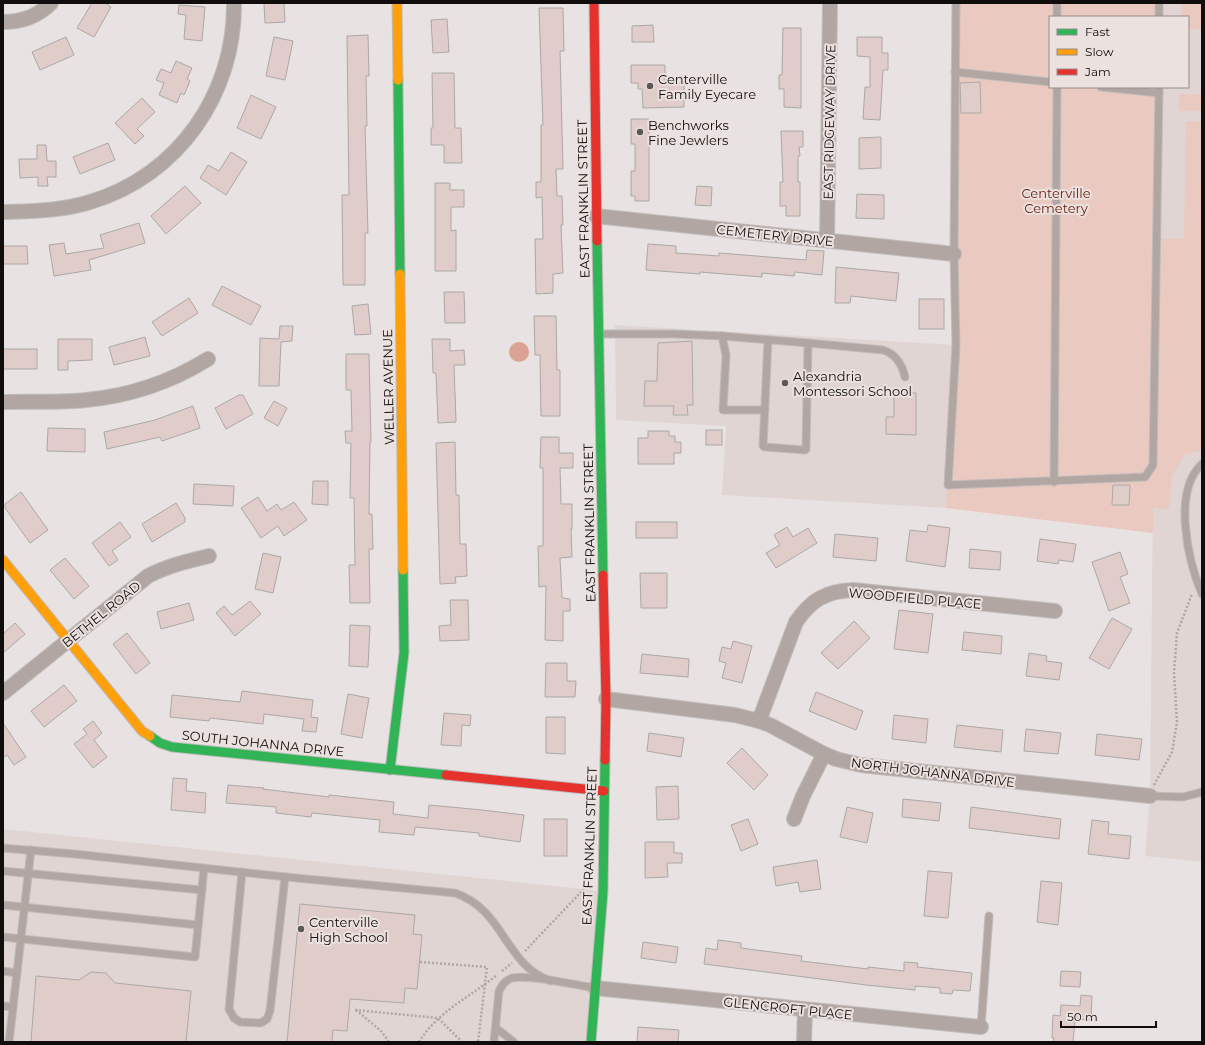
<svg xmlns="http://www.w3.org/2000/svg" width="1205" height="1045" viewBox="0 0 1205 1045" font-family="Montserrat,sans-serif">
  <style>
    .built { fill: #e0d5d2 }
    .green { fill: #eac9c0 }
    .water { fill: #dca293 }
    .building { fill: #e0cdc9; stroke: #aba8a7 }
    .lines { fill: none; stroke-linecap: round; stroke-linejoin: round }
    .lane-casing { stroke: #c0bdbc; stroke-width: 9 }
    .street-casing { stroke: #c0bdbc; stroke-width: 16 }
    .fast-casing { stroke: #c0bdbc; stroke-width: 11 }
    .slow-casing { stroke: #c0bdbc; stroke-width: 11 }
    .jam-casing { stroke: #c0bdbc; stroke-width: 11 }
    .path { stroke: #aea7a5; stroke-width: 2.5; stroke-dasharray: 2 2; stroke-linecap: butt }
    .lane { stroke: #b2a6a2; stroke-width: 7 }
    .street { stroke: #b2a6a2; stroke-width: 14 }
    .fast { stroke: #30b455; stroke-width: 9 }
    .slow { stroke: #ff9f0a; stroke-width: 9 }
    .jam { stroke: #e5322d; stroke-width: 9 }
    .poi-dot { fill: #5c5857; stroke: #ebe1df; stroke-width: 1.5 }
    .labels { text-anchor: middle; stroke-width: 4; stroke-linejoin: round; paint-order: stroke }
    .poi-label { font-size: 13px; fill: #100d0c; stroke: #ebe1df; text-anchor: start }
    .street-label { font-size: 13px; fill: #100d0c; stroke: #ebe1df }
    .park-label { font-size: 13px; fill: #671e0b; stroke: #ebe1df }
  </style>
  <rect width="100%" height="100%" fill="#e8e3e2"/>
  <g class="built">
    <path d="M1158 3H1202V862L1145 856 1150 795 1157 87H1188V17H1158Z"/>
    <path d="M615 325 956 345 946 508 722 495 726 426 616 420Z"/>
    <path d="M3 829 584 889 603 892 591 1042H3Z"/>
  </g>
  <g class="green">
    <path d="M956 3H1159V17H1050V87H1159L1157 239H1184L1186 121 1202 122V450L1184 455 1172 476 1169 509 1153 508V533L946 508 956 345Z"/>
    <path d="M1181 3H1202V29H1188V17H1181Z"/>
    <rect x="1179" y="94" width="23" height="17"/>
  </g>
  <circle class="water" cx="519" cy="352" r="10"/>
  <g class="building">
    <path d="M92 3H105L111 7 94 37 77 28Z"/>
    <path d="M264 3H284L285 22 265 23Z"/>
    <path d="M179 5 205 7 202 41 184 39 186 15 178 14Z"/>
    <path d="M539 8H563L564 51H560L563 169H556L557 196H562L563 225H561L563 273 553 274V293L536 294 535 239H543L542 197 536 198V182H541V125H543Z"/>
    <path d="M447 19 449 52 433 53 431 20Z"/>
    <path d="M653 25 654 42H632V26Z"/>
    <path d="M783 28H801V108L784 107V89H779V75H782Z"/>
    <path d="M368 35 369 76H366L367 126H365L368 233H365V285H343L342 195H349L347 36Z"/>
    <path d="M66 37 74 55 40 70 32 52Z"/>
    <path d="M274 37 293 41 285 80 266 76Z"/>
    <path d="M857 37H882V53H888V70H883L880 120 863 119 865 87H870V57L857 56Z"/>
    <path d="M176 61 192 68 187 79 190 81 184 95 181 93 177 103 159 95 164 83 156 80 161 69 171 73Z"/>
    <path d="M631 65H665V83H684V107L643 108 642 89H638V83H631Z"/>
    <path d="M432 73H454L455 128H461L462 163H444V145H431V128H433Z"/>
    <path d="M980 82 981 113H961L960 83Z"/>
    <path d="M251 95 276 107 261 139 237 128Z"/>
    <path d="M142 98 155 112 137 129 144 136 135 144 115 123Z"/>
    <path d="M631 119H649V201H635V196H631V171H635V144H631Z"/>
    <path d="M781 131H803V147H799L800 156H798V182H800V216H786V206H780V182H783Z"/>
    <path d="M881 137V168L859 169V138Z"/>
    <path d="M108 143 115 160 80 174 73 157Z"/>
    <path d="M37 145H46L47 161H56V177H47L48 186H38V177L20 178 19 159H37Z"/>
    <path d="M231 152 247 162 226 195 200 178 208 165 219 171Z"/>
    <path d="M435 183H450V190H464V207H451V231L456 230V271H435Z"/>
    <path d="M185 186 201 203 166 234 151 216Z"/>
    <path d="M697 186 712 187 711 206 695 205Z"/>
    <path d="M857 194 884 195V219L856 218Z"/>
    <path d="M139 223 145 243 89 260 91 270 54 276 49 245 64 243 66 254 104 248 100 235Z"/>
    <path d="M648 244 676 246V253L719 256V253L806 260 807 250 824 251 822 275 795 272 794 276 762 273V277L700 272V274L646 270Z"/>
    <path d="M3 246H27L28 264H3Z"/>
    <path d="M836 267 899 273 896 301 851 296 850 303H835Z"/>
    <path d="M222 286 261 306 251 325 212 305Z"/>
    <path d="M444 292H464L465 323H445Z"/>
    <path d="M189 298 198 313 162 336 152 322Z"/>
    <rect x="919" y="299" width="25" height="30"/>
    <path d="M368 304 371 334 355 335 352 306Z"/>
    <path d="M534 316H556L557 370H560V416H541L540 355H535Z"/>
    <path d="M280 326H293L292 341 281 342 279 386H259L260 338 279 339Z"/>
    <path d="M145 337 150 356 114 365 109 347Z"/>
    <path d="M58 339H92V360L68 361V370H58Z"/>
    <path d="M432 339H450V351L464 350 465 365H454L456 422 438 423 436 373H433Z"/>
    <path d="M692 341 693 405H687L688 415H673L674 406H644L645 381H657L658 343Z"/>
    <rect x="3" y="349" width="34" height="20"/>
    <path d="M346 354H369L371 442H370L369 514H372L373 549H369L370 603H350L349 565H355L354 498H350L351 443H346L345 431H352L351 390H346Z"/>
    <path d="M894 393H916V435L886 434V417H894Z"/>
    <path d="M239 395H243L253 414 226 429 215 408Z"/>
    <path d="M274 401 287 408 278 426 264 418Z"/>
    <path d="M193 406 200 428 162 441 160 437 107 449 104 432 155 420Z"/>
    <path d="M48 428 85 429V452L47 451Z"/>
    <rect x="706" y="430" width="16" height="15"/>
    <path d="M648 431H669V436H675V442H681V453H674V464H638V438H648Z"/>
    <path d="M541 437H559V453H573V468H560L561 504H572V529H571L572 557 560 558 562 598 570 599V611H563V641L545 640 546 586 539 587 538 546H543V468H540Z"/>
    <path d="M455 442 456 495H459L460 544H466L467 576 455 577 456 583 440 584 436 443Z"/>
    <path d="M313 481H328V505L312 504Z"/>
    <path d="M194 484 234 486 233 506 193 504Z"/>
    <path d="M1113 485H1130L1129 505H1112Z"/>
    <path d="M21 492 48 530 30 543 5 508V504Z"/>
    <path d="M258 497 267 511 277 504 281 510 294 502 307 520 284 536 278 526 261 538 241 508Z"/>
    <path d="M176 503 185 518V522L152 542 142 524Z"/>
    <path d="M120 522 131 537 112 551 118 560 109 566 92 543Z"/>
    <rect x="636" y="522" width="41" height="16"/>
    <path d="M928 525 950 528 945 567 906 561 910 530 927 532Z"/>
    <path d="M787 527 793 537 808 528 817 543 776 568 766 553 780 545 774 535Z"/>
    <path d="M835 534 878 538 876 561 833 557Z"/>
    <path d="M1040 539 1076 544 1073 562 1059 560 1058 564 1037 561Z"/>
    <path d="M970 549 1001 552 1000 570 969 568Z"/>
    <path d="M1120 552 1128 574 1120 577 1130 603 1109 611 1092 562Z"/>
    <path d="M263 553 281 557 273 593 255 589Z"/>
    <path d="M65 558 89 586 74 599 50 570Z"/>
    <path d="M640 573H667V608H641Z"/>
    <path d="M450 600H468L469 640 440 641 439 626 451 625Z"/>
    <path d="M250 601 261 614 235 636 216 613 224 606 232 615Z"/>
    <path d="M189 603 194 620 161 629 157 612Z"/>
    <path d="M899 610 933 614 928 653 894 649Z"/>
    <path d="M1112 618 1132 629 1109 669 1089 658Z"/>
    <path d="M854 621 870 638 838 669 821 653Z"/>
    <path d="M15 623 25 634 3 653V634Z"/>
    <path d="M350 625 370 626 368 667 349 666Z"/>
    <path d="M964 632 1002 636 1001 654 962 650Z"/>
    <path d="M127 633 150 663 136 674 113 644Z"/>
    <path d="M733 641 752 646 742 683 722 678 726 663 719 661 722 647 731 649Z"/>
    <path d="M1029 653 1047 656 1046 661 1062 663 1059 680 1026 676Z"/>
    <path d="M642 654 689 659 688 677 640 673Z"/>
    <path d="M546 663H567V681H576L575 697H545Z"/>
    <path d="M64 685 77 701 44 727 31 711Z"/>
    <path d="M242 691 313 700 311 717 318 718 316 732 302 731 304 719 264 714 263 724 210 718 209 721 170 717 172 695 240 702Z"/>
    <path d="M816 692 863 711 856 730 809 711Z"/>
    <path d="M348 694 369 698 362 738 341 734Z"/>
    <path d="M444 713 471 715 470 726 462 725 461 746 441 745Z"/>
    <path d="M894 715 928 719 926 743 892 739Z"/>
    <path d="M546 717H565V754L546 753Z"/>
    <path d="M93 721 102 733 94 740 107 757 93 768 74 744 87 734 83 729Z"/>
    <path d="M3 723 26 757 14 765 7 755 3 758Z"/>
    <path d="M957 725 1003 730 1001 752 954 747Z"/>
    <path d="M1026 729 1061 733 1058 754 1024 751Z"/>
    <path d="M649 733 684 738 681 757 647 751Z"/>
    <path d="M1097 734 1142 739 1139 760 1095 755Z"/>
    <path d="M742 748 768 775 754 790 727 763Z"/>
    <path d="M173 778 187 779 186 791 206 793 205 813 171 810Z"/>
    <path d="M228 785 264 788 263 789 329 797V795L394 802 393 814 428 818 429 805 482 810 524 815 520 842 479 836V833L415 827 414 835 379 832 380 820 312 813 311 817 276 813V807L226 803Z"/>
    <path d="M678 786 679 819 657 820 656 787Z"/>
    <path d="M903 799 941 803 939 821 902 817Z"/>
    <path d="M847 807 873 813 867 843 840 837Z"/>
    <path d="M971 807 1061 819 1059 839 969 828Z"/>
    <rect x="544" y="819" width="23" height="37"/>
    <path d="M748 819 758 844 741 851 731 825Z"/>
    <path d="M1092 820 1109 822 1108 834 1131 836 1129 859 1088 854Z"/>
    <path d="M645 842H674V853H682V863H667L668 877 645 878Z"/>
    <path d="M817 860 821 889 800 892 798 882 776 886 773 867Z"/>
    <path d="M928 871 952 873 948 918 924 916Z"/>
    <path d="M1041 881 1062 883 1058 925 1037 922Z"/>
    <path d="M300 904 415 915 413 934 422 935 417 989 405 988 404 1003 350 999 347 1031 333 1030 332 1042H287Z"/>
    <path d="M718 940 741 943V948L802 956 801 961 868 969V967L904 971V962L918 963 917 967 972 973 970 991 953 990 952 994 940 993V988L915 986V990L866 985 704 964 706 948 717 950Z"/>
    <path d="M643 942 678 947 676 963 641 958Z"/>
    <path d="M1061 971 1081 972 1080 987 1060 986Z"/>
    <path d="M91 972 106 973 115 983 191 991 186 1042H31L36 976 79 980Z"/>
    <path d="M1081 995 1092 996 1091 1020 1075 1019 1073 1042H1053L1054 1038H1052L1053 1015 1060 1016 1061 1005 1080 1006Z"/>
    <path d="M638 1027 679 1030 678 1042H637Z"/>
  </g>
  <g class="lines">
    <defs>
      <g id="lane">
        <path d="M956 3 954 254 956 345 948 485 1145 477 1153 465 1159 87"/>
        <path d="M1057 17V3"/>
        <path d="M1159 17V3"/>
        <path d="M955 72 1050 82"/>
        <path d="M1101 87 1159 93"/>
        <path d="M598 334H674L722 336 808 343 806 449 805 450 765 447 763 446 768 340"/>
        <path d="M722 336 726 355 723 410H765"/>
        <path d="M808 343 883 350C896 354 902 364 905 377"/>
        <path d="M1202 464C1172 491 1188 561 1202 594"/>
        <path d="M1054 482 1057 87"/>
        <path d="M1150 796 1183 797 1202 792"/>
        <path d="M3 848 75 854 296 878 455 893C505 910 505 966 551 981"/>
        <path d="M3 871 202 890"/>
        <path d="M242 872 229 1009 234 1018 240 1022 261 1023 267 1019 270 1011 285 877"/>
        <path d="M3 905 198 925"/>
        <path d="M3 937 195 957 204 868"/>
        <path d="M3 971 17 973"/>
        <path d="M3 1006 13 1007"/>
        <path d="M981 1027 989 916"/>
        <path d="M496 1028 514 1042"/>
        <path d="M9 1042 31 850"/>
        <path d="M494 1042 499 991C502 985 505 980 512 978 529 974 575 985 595 988"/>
      </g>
      <g id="street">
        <path d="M3 22C22 22 38 16 51 3"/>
        <path d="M3 212C33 211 61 211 90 202 178 176 235 94 234 3"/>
        <path d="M596 216 954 254"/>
        <path d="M827 240 830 3"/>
        <path d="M3 402C30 401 59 403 86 400 129 396 171 382 208 359"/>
        <path d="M3 693 148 576C167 566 188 561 209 556"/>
        <path d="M606 699 735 715 759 721 770 725 824 754 836 759 861 765 1150 796"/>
        <path d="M759 721 796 622C811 600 826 591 853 590L1055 611"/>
        <path d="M794 819 803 796 824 754"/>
        <path d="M595 988 981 1027"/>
        <path d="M804 1042 805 1010"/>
      </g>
      <g id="fast">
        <path d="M398 80 400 274"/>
        <path d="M597 241 603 575"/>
        <path d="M150 736 160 743 172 747 446 775"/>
        <path d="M390 770 404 653 403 570"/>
        <path d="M591 1042 603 892 605 760"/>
      </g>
      <g id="slow">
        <path d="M397 3 398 80"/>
        <path d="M400 274 403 570"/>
        <path d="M3 560 142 731 150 736"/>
      </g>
      <g id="jam">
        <path d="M594 3 597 241"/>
        <path d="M603 575 606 699 605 760"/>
        <path d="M446 775 604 791"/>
      </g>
    </defs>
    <use href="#lane" class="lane-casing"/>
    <use href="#street" class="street-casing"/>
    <use href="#fast" class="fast-casing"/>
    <use href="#slow" class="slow-casing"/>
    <use href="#jam" class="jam-casing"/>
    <g class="path">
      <path d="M1154 785 1172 752 1177 722 1174 673 1177 633 1192 594"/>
      <path d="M525 951 584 889"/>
      <path d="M420 962 487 967 478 1042"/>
      <path d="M502 971 512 963"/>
      <path d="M355 1010 438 1018 462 1042"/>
      <path d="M356 1010 381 1031 389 1042"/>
      <path d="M419 1042C437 1012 470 997 497 975"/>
    </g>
    <use href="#lane" class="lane"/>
    <use href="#street" class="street"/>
    <use href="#fast" class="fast"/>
    <use href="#slow" class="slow"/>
    <use href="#jam" class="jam"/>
  </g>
  <g class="poi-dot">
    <circle cx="650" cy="86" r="4"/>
    <circle cx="640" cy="132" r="4"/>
    <circle cx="785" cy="383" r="4"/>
    <circle cx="301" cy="929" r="4"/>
  </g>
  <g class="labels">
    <g class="poi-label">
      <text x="658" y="84">Centerville<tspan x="658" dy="15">Family Eyecare</tspan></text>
      <text x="648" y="130">Benchworks<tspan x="648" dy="15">Fine Jewlers</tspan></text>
      <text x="793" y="381">Alexandria<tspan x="793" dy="15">Montessori School</tspan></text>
      <text x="309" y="927">Centerville<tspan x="309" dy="15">High School</tspan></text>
    </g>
    <g class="street-label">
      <text transform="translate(829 122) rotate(-89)" y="5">EAST RIDGEWAY DRIVE</text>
      <text transform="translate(583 199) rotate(-91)" y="5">EAST FRANKLIN STREET</text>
      <text transform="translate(775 235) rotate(6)" y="5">CEMETERY DRIVE</text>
      <text transform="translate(388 387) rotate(-91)" y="5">WELLER AVENUE</text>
      <text transform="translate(589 523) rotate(-91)" y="5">EAST FRANKLIN STREET</text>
      <text transform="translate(915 598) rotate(5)" y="5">WOODFIELD PLACE</text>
      <text transform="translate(101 614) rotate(-39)" y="5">BETHEL ROAD</text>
      <text transform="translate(263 743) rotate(6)" y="5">SOUTH JOHANNA DRIVE</text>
      <text transform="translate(933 772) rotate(7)" y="5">NORTH JOHANNA DRIVE</text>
      <text transform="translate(589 846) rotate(-88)" y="5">EAST FRANKLIN STREET</text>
      <text transform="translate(788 1008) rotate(6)" y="5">GLENCROFT PLACE</text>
    </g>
    <g class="park-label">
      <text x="1056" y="198">Centerville<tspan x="1056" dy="15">Cemetery</tspan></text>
    </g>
  </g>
  <rect width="1205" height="1045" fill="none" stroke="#100d0c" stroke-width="8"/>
  <rect x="1049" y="16" width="140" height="72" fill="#ebe1df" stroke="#938c8b"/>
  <rect x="1057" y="29" width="20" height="6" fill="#30b455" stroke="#938c8b"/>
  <text x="1085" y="36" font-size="12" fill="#100d0c">Fast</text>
  <rect x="1057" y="49" width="20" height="6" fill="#ff9f0a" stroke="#938c8b"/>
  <text x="1085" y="56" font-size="12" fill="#100d0c">Slow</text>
  <rect x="1057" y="69" width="20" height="6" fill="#e5322d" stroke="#938c8b"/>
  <text x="1085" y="76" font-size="12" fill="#100d0c">Jam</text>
  <path d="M1061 1021v6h95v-6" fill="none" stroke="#100d0c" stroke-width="2"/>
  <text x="1067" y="1021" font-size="12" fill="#100d0c" stroke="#ebe1df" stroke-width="3" paint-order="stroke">50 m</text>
</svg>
